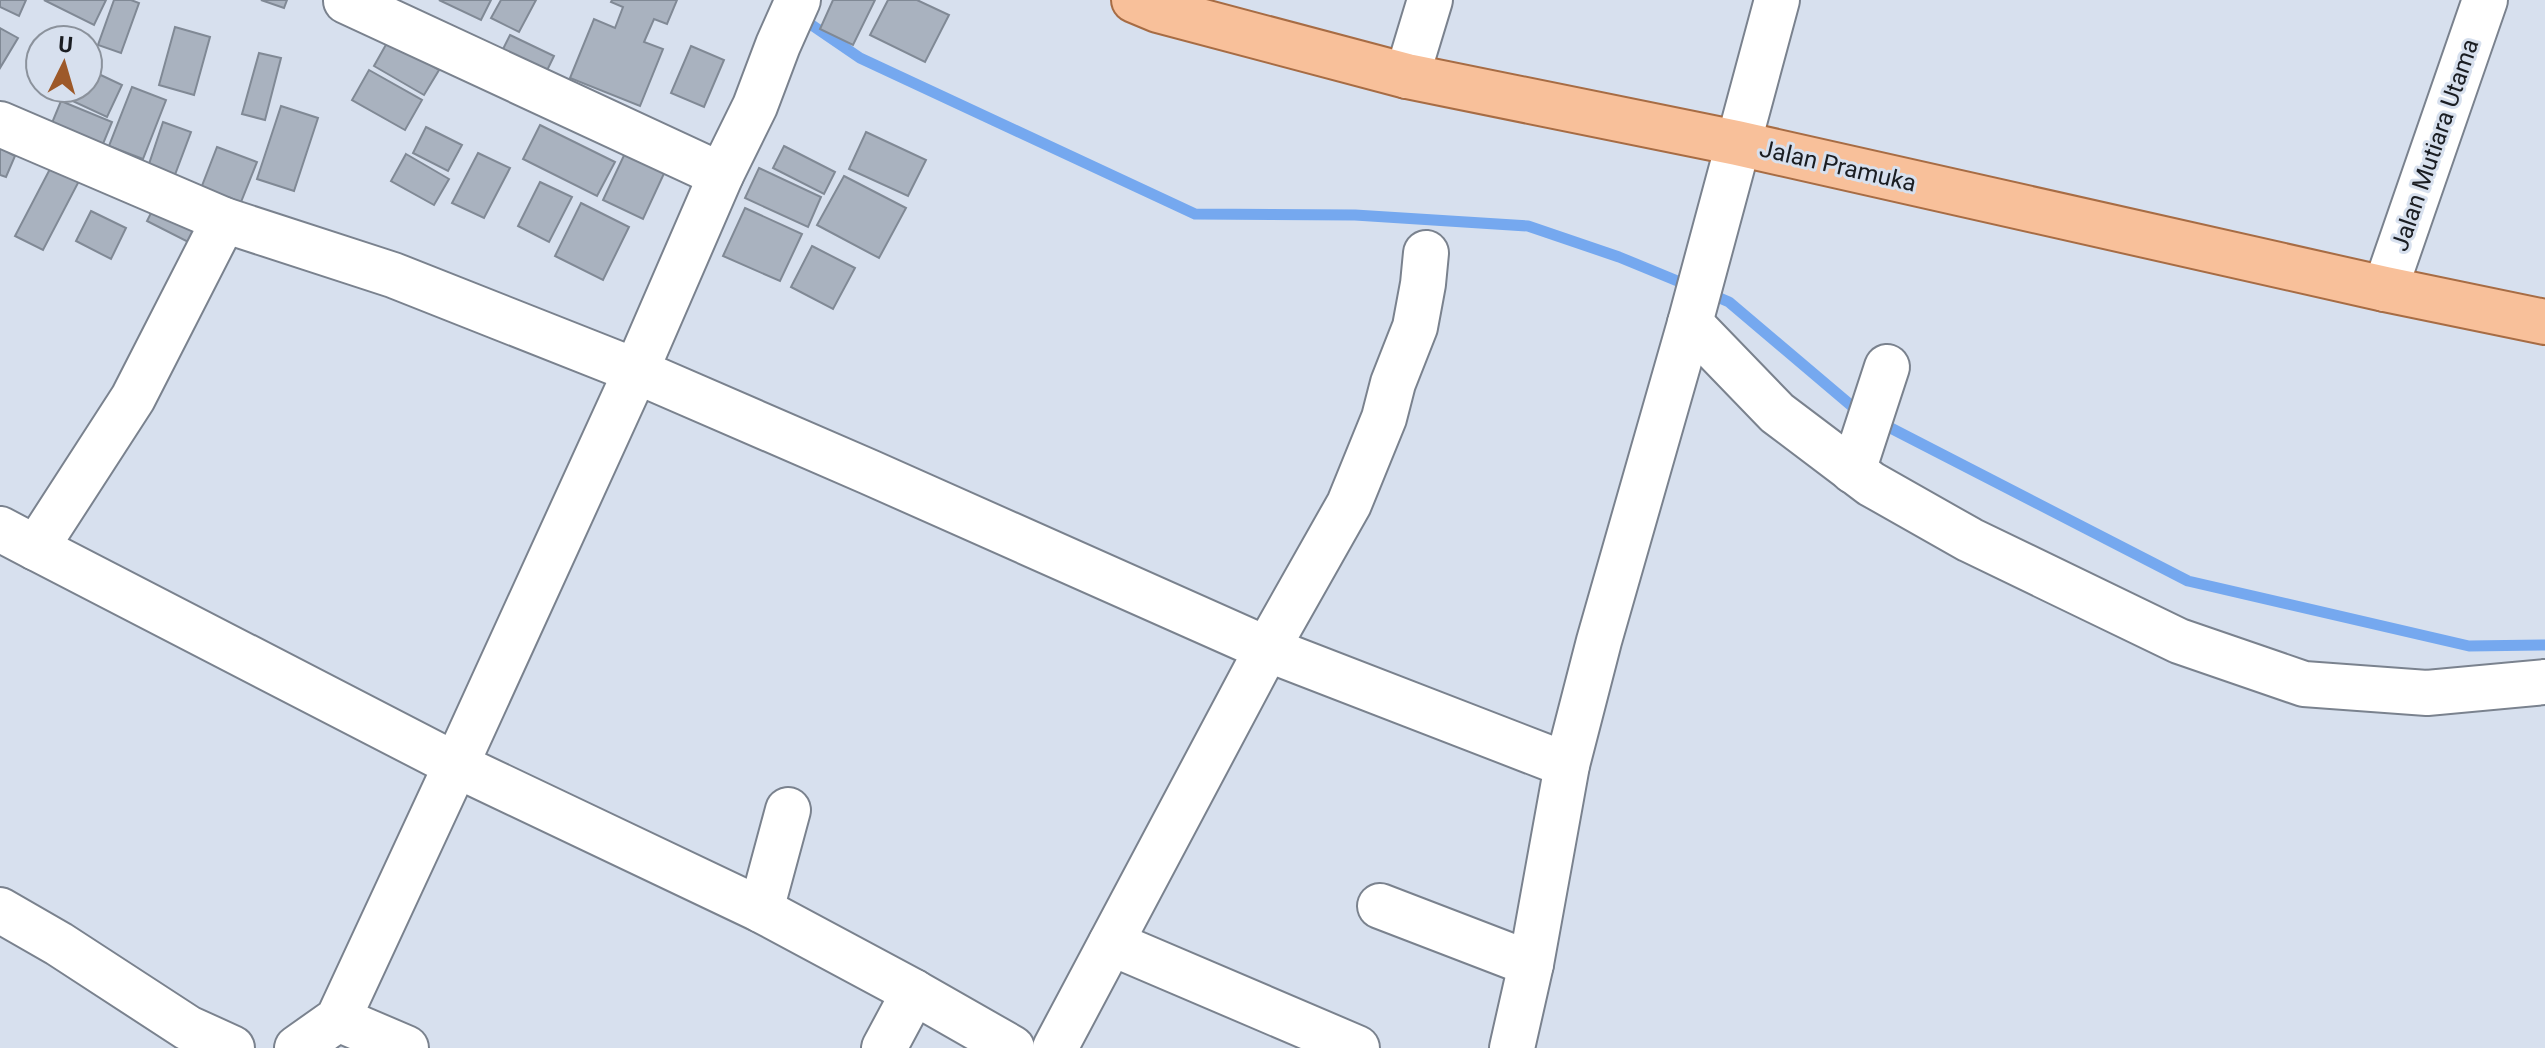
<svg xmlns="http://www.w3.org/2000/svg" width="2545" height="1048" viewBox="0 0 2545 1048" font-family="Roboto,sans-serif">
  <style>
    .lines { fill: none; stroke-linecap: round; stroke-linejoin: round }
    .stream { stroke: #75a8ef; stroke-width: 11 }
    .building { fill: #a9b2bf; stroke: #808995; stroke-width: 2 }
    .minor-casing { stroke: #7a828e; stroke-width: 48 }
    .major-casing { stroke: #a76c44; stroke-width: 48 }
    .minor { stroke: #fff; stroke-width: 44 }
    .major { stroke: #f8c09a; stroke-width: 44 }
    .labels { text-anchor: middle; stroke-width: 6; stroke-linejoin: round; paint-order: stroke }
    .street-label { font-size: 24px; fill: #1a1d22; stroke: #d7e0ee }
  </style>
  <rect width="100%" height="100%" fill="#d7e0ee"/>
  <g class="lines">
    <g class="stream">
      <path d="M800 17 860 58 1195 214 1355 215 1528 226 1619 257 1692 287"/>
      <path d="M1708 293 1729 302 1860 413"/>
      <path d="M1879 422 2188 581 2469 646 2545 645"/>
    </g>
  </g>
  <g class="building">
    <path d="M0 0H26L19 16 0 7Z"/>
    <path d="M44 0H106L94 25Z"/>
    <path d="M114 0H131L139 3 121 53 98 45Z"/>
    <path d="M261 0H287L284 8Z"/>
    <path d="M439 0H491L481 20Z"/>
    <path d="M501 0H536L519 32 491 18Z"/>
    <path d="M612 0H677L667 24 654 19 644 42 663 49 640 106 570 78 594 19 615 28 623 7 611 2Z"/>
    <path d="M833 0H875L853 45 820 29Z"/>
    <path d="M888 0H917L949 15 925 62 870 35Z"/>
    <path d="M175 27 210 37 194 95 159 85Z"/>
    <path d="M0 28 18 38 0 68Z"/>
    <path d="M510 35 554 56 541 83 497 61Z"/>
    <path d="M388 41 439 70 424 95 374 66Z"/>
    <path d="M691 46 724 60 704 107 671 93Z"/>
    <path d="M259 53 281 58 265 120 242 114Z"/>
    <path d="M88 69 122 85 107 117 64 97 68 88H88Z"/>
    <path d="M369 70 422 100 405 130 352 100Z"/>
    <path d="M132 87 166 100 143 159 109 146Z"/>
    <path d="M61 101 112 122 98 156 47 135Z"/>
    <path d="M281 106 318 118 294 191 257 179Z"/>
    <path d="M163 122 191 132 173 180 147 170Z"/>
    <path d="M540 125 615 162 597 196 523 159Z"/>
    <path d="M426 127 462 145 448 171 413 153Z"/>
    <path d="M866 132 926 160 908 196 849 169Z"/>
    <path d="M784 146 835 172 824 194 773 168Z"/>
    <path d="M217 147 257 162 239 207 200 191Z"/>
    <path d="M0 148 15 156 6 177 0 175Z"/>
    <path d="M627 149 667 167 643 219 603 200Z"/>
    <path d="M478 153 510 168 484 218 452 203Z"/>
    <path d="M406 154 449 179 434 205 391 181Z"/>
    <path d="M51 167 79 181 43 250 15 236Z"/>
    <path d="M759 168 821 197 808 227 745 198Z"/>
    <path d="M844 176 906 208 879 258 817 225Z"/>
    <path d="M540 182 572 197 549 242 518 226Z"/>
    <path d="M156 203 208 229 198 247 147 221Z"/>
    <path d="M581 203 629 227 603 280 555 256Z"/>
    <path d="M745 208 802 234 780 281 723 256Z"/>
    <path d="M91 211 126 228 111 259 76 241Z"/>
    <path d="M812 246 855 268 833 309 791 287Z"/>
  </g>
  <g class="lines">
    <defs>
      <g id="minor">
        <path d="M798 0 778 45 755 106 721 175 636 371 456 765 761 910 914 992 1012 1048"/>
        <path d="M346 1 721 175"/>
        <path d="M1407 76 1430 0"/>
        <path d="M0 124 224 220 393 275 636 371 869 472 1267 649 1567 765"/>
        <path d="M224 220 133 398 36 548 456 765 338 1019 297 1048"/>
        <path d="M2385 289 2485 0"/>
        <path d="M1690 323 1777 413 1871 484 1970 540 2179 641 2304 684 2427 693 2545 682"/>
        <path d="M1853 471 1887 367"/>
        <path d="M0 529 36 548"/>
        <path d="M1380 906 1531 964"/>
        <path d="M0 910 59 944 188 1028 232 1048"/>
        <path d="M761 910 788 810"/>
        <path d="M1111 943 1357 1048"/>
        <path d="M338 1019 406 1048"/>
        <path d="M884 1048 914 992"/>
        <path d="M1055 1048 1267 649 1349 504 1384 418 1393 383 1415 327 1423 284 1426 253"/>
        <path d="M1512 1048 1531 964 1567 765 1599 641 1690 323 1777 0"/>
      </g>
      <path id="major" d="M1134 0 1158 10 1407 76 1737 143 2385 289 2545 322"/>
    </defs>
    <use href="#minor" class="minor-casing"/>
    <use href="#major" class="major-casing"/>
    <use href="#minor" class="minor"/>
    <use href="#major" class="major"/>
  </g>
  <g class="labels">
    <g class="street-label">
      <text transform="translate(2435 145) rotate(-71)" y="8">Jalan Mutiara Utama</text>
      <text transform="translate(1838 166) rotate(13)" y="8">Jalan Pramuka</text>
    </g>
  </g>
  <g transform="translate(64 64) rotate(5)"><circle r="38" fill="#d7e0ee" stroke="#8b929c" stroke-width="2"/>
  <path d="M0-6L14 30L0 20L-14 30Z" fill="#9d5929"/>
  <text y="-12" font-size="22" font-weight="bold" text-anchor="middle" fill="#1a1d22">U</text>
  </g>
</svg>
